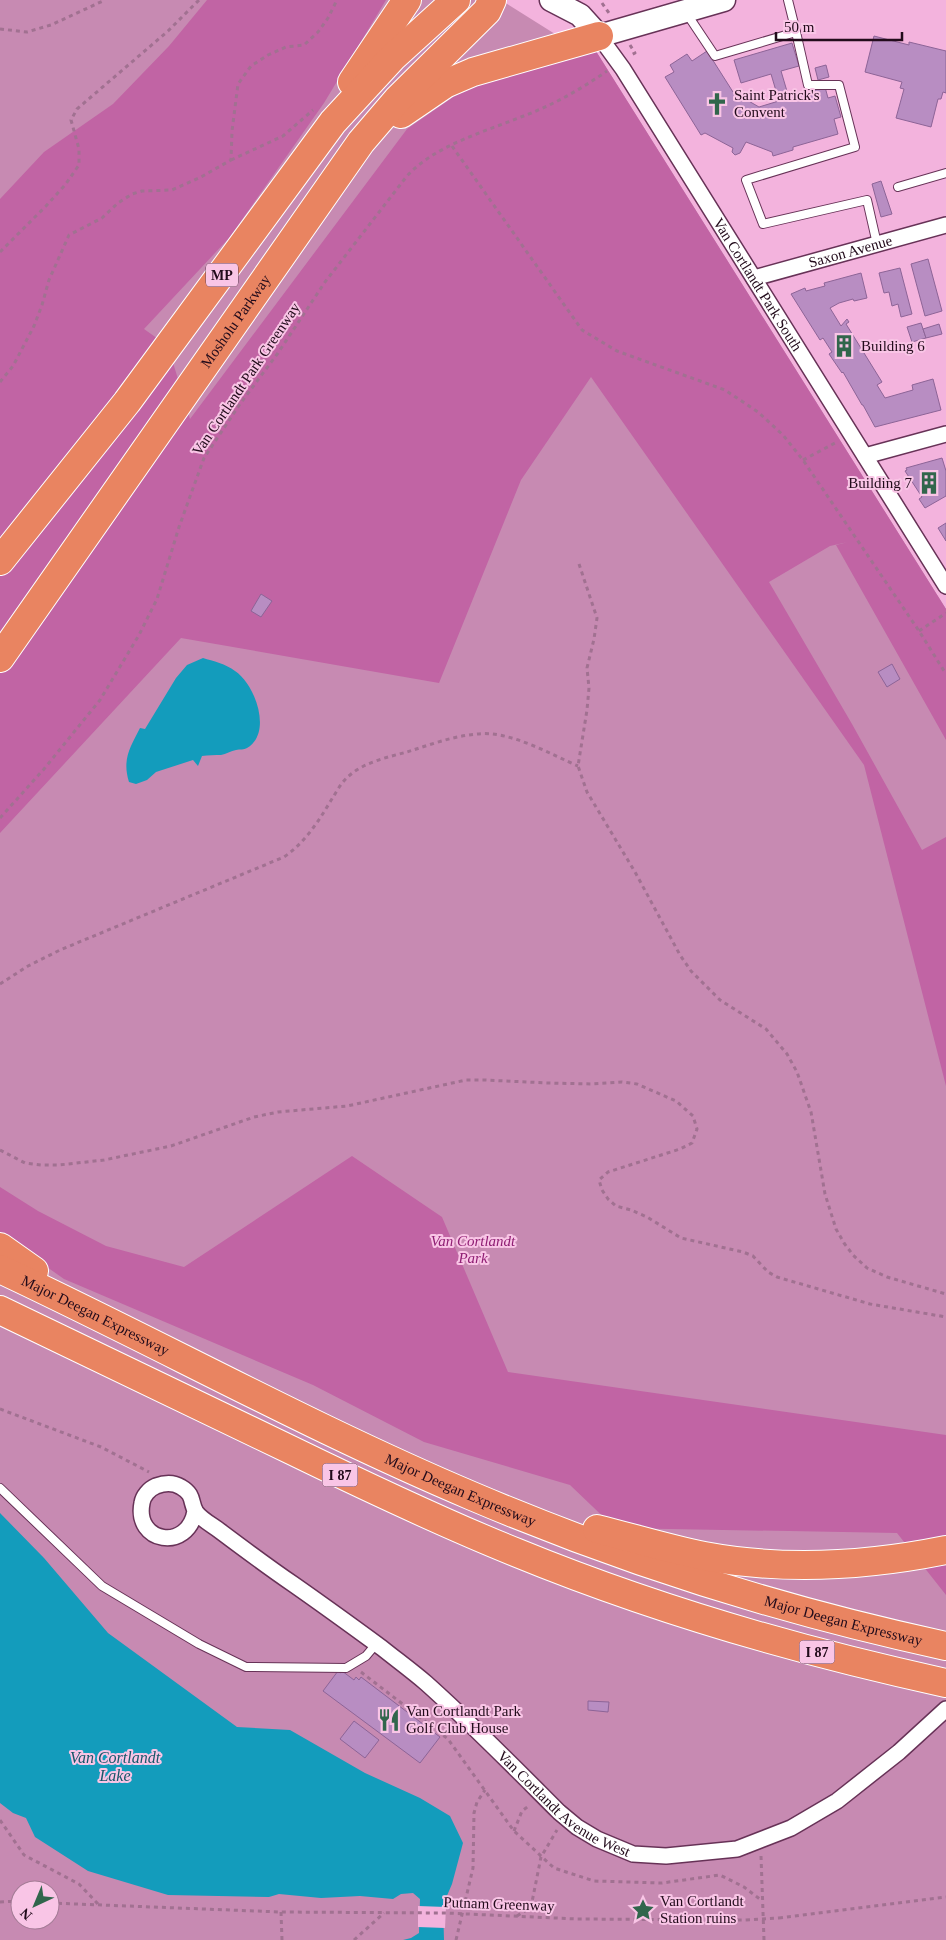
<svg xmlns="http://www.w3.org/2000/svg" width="946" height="1940" viewBox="0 0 946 1940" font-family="'Times New Roman',serif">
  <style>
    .green { fill: #c78ab2; fill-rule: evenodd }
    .forest { fill: #c164a4 }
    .water { fill: #139cbc }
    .pier { fill: #f3b3dd }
    .building { fill: #b88dc2; stroke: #8d6497 }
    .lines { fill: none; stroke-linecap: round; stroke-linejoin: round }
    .lane-casing { stroke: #673257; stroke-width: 10 }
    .street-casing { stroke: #673257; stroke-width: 18 }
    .secondary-casing { stroke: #673257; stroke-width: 25 }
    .highway-casing { stroke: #fff; stroke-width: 30 }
    .path { stroke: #a17191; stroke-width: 3; stroke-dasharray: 4 4; stroke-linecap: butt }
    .lane { stroke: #fff; stroke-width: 8 }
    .street { stroke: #fff; stroke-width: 15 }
    .secondary { stroke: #fff; stroke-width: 22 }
    .highway { stroke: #e98461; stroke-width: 28 }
    .path-bridge { stroke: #a17191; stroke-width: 3; stroke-dasharray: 4 4; stroke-linecap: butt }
    .labels { text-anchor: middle; stroke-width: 4; stroke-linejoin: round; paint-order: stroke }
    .shield { fill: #f9c5e6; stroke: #624358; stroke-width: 1 }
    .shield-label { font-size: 14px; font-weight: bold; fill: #220b1b }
    .poi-label { font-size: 15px; fill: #220b1b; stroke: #f9c5e6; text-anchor: start }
    .street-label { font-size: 15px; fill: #220b1b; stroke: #f9c5e6 }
    .park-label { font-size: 15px; font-style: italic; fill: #8f1e73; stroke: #f9c5e6 }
    .water-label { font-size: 16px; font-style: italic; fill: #165769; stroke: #f9c5e6 }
  </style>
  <rect width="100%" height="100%" fill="#f3b3dd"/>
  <path class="green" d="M0 0H501L555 34 594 48 946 609V1940H0ZM20 1890H50V1920H20Z"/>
  <g class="forest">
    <path d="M207 0H386L324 103 229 238 144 329 168 346 190 419 407 129 462 91 594 48 946 609V740L836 545 848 542 830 546 769 582 852 724 922 850 946 837V1086L864 765 591 377 521 480 439 683 181 638 0 833V199L44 152 113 104 169 46Z"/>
    <path d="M352 1156 442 1217 508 1372 946 1435V1595L897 1533 615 1528 570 1485 424 1442 313 1385 64 1279 0 1234V1187L38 1211 106 1246 184 1267Z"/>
  </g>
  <g class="water">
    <path d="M203 658C213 661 226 664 235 671 255 684 273 733 247 748 244 750 240 749 236 750 231 751 226 754 221 755 215 755 208 755 202 756L198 766 193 760 156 772 147 780 136 784 129 782C122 759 130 748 140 728L145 729 176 678 187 665Z"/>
    <path d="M0 1513 44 1558 108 1633 237 1727 290 1730 365 1773 420 1798 450 1816 463 1843 452 1884 443 1905 444 1940H403L411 1938 419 1933 420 1899 413 1893 401 1894 393 1899 360 1896 321 1898 279 1894 269 1897 168 1895 88 1871 35 1837 26 1818 13 1813 0 1803Z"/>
  </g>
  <path class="pier" d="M418 1906 446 1907 445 1928 418 1927Z"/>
  <g class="building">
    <path d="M874 36 909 45V42L946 51V93L943 92 941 99H938L931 127 896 118 904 89 900 88 902 82 865 72Z"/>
    <path d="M792 43 799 66 781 71 789 98 779 101 771 74 741 83 734 60Z"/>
    <path d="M707 51 733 92 759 107 825 87 828 98 835 96 841 117 834 119 838 134 793 147V150L773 156 772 152 746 142 740 153 735 155 732 152 733 148 705 133 701 135 665 77 674 72 670 65 687 54 692 61Z"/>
    <path d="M826 65 829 77 818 80 815 68Z"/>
    <path d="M881 181 892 214 881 217 872 184Z"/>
    <path d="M928 259 942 311 925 316 911 264Z"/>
    <path d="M900 268 912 314 901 317 898 304 892 306 889 292 884 293 879 273Z"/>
    <path d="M861 273 867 298 854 301 853 299 839 303 830 308 841 326 847 319 849 322 846 324 882 382 877 385 885 398 913 390 912 385 933 379 941 410 875 427 863 405H862L843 372 842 373 829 354 832 352 823 338 820 340 791 294 805 288 806 291 825 286 824 283Z"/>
    <path d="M921 323 926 338 912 342 907 327Z"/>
    <path d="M939 324 942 334 926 338 923 329Z"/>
    <path d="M942 458 946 471V496L925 508 919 499 922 497 905 471 907 470 906 468Z"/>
    <path d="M946 523V541L938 528Z"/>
    <path d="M261 594 272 601 261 617 251 611Z"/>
    <path d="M892 664 900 679 887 687 878 672Z"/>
    <path d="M338 1671 341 1673 342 1671 354 1680 356 1677 359 1680 361 1677 440 1737 420 1763 323 1691Z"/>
    <path d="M588 1701 609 1702 608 1712 588 1710Z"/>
    <path d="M354 1721 379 1740 365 1758 340 1739Z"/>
  </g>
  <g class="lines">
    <defs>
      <g id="lane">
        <path d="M687 14 715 56 796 32 788 0"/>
        <path d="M796 32 808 85H839L855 147 746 180 763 224 867 200 877 244"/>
        <path d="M898 187 946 173"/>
        <path d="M0 1488 102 1586 199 1644 246 1667 346 1668 366 1656 376 1644"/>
      </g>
      <g id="street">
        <path id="s1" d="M599 36 623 69 946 586"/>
        <path id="s2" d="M754 278 946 225"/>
        <path d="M865 456 946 434"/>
        <path id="s3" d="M195 1511C188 1552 134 1543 142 1503 143 1496 149 1489 156 1486 164 1483 173 1482 181 1487 195 1495 190 1503 196 1512 201 1519 212 1525 220 1531 244 1549 268 1567 293 1584 323 1605 352 1626 382 1648 397 1660 412 1671 426 1683 472 1724 516 1769 559 1812L577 1827 597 1839 633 1854 666 1856 737 1849 791 1828 837 1801 899 1752 946 1709"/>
      </g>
      <path id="secondary" d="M551 0 580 15 599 36 724 0"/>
      <g id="highway">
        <path d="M352 82 407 0"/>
        <path d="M401 114 445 84 473 72 599 36"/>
        <path d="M0 561 127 402 333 122 392 58 456 0"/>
        <path id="s4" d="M0 658 361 142 397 100 487 11 492 0"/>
        <path d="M0 1247 34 1271"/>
        <path id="s5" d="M0 1269C158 1343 311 1428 472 1496 625 1561 783 1611 946 1646"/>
        <path d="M0 1310C97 1357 194 1404 291 1450 365 1486 438 1521 515 1552 654 1609 799 1651 946 1683"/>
        <path d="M597 1529C633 1538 668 1549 704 1556 784 1571 867 1566 946 1550"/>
      </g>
    </defs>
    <use href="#lane" class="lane-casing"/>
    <use href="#street" class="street-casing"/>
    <use href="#secondary" class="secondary-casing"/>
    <use href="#highway" class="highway-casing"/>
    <g class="path">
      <path d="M602 3 609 13"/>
      <path d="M0 29 27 32 51 25 105 0"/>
      <path d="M630 45 635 53 631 55"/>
      <path d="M452 146 582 330 617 351 725 390 758 412 783 435 803 460 919 631 946 674"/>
      <path d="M231 160 283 136 313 110"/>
      <path d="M0 252 46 206 65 185 79 165V149L71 120 77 109 168 31 199 0"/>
      <path d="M0 382 13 366 34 326 42 305 49 280 69 235 102 218 118 203 132 194 142 191 172 190 201 177 231 160 232 131 238 84 251 66 268 55 286 47 304 45 318 32 328 18 337 0"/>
      <path d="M803 460 837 442"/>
      <path d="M579 564 597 618 594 639 587 668 589 688 587 710 578 766 587 792 635 872 680 955 691 971 720 1000 766 1029 787 1054 797 1072 811 1112 825 1194 836 1229 844 1243 853 1255 867 1268 887 1277 946 1294"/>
      <path d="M919 631 946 613"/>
      <path d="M0 818 44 769 100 700 139 635 157 599 179 527 204 458 240 404 278 353 325 282 407 176C435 145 487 131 526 115 555 104 581 89 607 71"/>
      <path d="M0 984 28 966 60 950 284 857C304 843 317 824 330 802 336 793 341 782 350 775 365 762 388 757 407 752 429 745 453 736 477 734 509 730 550 754 578 766"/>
      <path d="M0 1150 25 1163 41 1165H59L104 1160 171 1146 254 1117 278 1112 347 1106 466 1080H485L548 1083 592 1084 622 1082 637 1084 676 1101 693 1116 697 1129 692 1143 680 1149 608 1172 599 1180 602 1190 608 1199 616 1206 631 1210 647 1217 681 1238 743 1252 753 1256 768 1272 777 1277 870 1304 946 1317"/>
      <path d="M0 1409 101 1447 149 1472"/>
      <path d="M361 1672 448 1739 514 1831 554 1868 594 1881 662 1883 720 1875 744 1887 761 1900"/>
      <path d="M0 1820 24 1855 79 1884 98 1904"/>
      <path d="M514 1831 522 1811 530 1805"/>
      <path d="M761 1856 764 1940"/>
      <path d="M0 1902 20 1901"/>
      <path d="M50 1903 281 1912 446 1913 577 1919 746 1920"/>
      <path d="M281 1912 282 1940"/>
      <path d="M517 1916 531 1907 541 1857 557 1830"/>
      <path d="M779 1918 946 1897"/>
      <path d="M354 1940 384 1913"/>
      <path d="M456 1940 473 1868 474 1813 477 1802 485 1790"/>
    </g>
    <use href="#lane" class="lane"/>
    <use href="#street" class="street"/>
    <use href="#secondary" class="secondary"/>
    <use href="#highway" class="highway"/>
    <path class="path-bridge" d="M746 1920 779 1918"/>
  </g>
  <defs>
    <symbol id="church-bare" viewBox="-9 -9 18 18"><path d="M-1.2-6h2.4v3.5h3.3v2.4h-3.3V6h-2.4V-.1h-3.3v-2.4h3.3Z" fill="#31664c" stroke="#f9c5e6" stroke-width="2.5" paint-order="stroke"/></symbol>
    <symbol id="building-bare" viewBox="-9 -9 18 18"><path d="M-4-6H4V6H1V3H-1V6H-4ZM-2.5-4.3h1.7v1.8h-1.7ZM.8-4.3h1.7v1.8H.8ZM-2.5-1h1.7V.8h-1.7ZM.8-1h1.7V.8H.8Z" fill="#31664c" stroke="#f9c5e6" stroke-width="2.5" paint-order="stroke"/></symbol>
    <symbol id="restaurant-bare" viewBox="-9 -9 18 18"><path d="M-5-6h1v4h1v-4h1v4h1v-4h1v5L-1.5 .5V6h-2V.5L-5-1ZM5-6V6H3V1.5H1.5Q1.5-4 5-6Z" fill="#31664c" stroke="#f9c5e6" stroke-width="2.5" paint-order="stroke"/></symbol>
    <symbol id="sight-bare" viewBox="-9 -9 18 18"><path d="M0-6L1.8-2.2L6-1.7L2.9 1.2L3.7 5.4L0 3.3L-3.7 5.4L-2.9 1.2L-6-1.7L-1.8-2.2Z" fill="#31664c" stroke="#f9c5e6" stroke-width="2.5" paint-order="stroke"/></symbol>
  </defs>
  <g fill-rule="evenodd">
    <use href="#church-bare" x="701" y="88" width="32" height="32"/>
    <use href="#building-bare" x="828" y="330" width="32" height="32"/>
    <use href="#building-bare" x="913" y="467" width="32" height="32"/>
    <use href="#restaurant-bare" x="373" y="1704" width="32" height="32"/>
    <use href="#sight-bare" x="627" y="1894" width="32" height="32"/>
  </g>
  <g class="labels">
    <g class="shield">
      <rect x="206" y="263.5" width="32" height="23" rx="4"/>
      <rect x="322.5" y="1463.5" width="35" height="23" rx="4"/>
      <rect x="799.5" y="1640.5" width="35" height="23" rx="4"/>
    </g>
    <g class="shield-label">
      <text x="222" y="280">MP</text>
      <text x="340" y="1480">I 87</text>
      <text x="817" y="1657">I 87</text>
    </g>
    <g class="poi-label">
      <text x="734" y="100">Saint Patrick's<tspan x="734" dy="17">Convent</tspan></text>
      <text x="861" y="351">Building 6</text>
      <text x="912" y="488" text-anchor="end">Building 7</text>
      <text x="406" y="1716">Van Cortlandt Park<tspan x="406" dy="17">Golf Club House</tspan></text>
      <text x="660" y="1906">Van Cortlandt<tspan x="660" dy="17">Station ruins</tspan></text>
    </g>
    <g class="street-label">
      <text dy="5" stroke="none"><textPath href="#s2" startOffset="100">Saxon Avenue</textPath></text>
      <text dy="5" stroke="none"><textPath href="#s1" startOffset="295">Van Cortlandt Park South</textPath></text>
      <text dy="5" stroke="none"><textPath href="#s4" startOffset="411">Mosholu Parkway</textPath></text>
      <text transform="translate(246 379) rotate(-56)" y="5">Van Cortlandt Park Greenway</text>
      <text dy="5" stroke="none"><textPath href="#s5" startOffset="106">Major Deegan Expressway</textPath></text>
      <text dy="5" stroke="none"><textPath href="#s5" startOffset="511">Major Deegan Expressway</textPath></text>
      <text dy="5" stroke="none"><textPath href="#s5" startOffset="916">Major Deegan Expressway</textPath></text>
      <text dy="5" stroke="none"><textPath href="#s3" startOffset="642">Van Cortlandt Avenue West</textPath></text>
      <text transform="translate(499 1904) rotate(2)" y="5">Putnam Greenway</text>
    </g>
    <g class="park-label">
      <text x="473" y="1246">Van Cortlandt<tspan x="473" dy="17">Park</tspan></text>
    </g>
    <g class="water-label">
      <text x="115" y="1763">Van Cortlandt<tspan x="115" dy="18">Lake</tspan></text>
    </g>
  </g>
  <g transform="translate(35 1905) rotate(224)"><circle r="24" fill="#f9c5e6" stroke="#a37b95"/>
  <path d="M0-4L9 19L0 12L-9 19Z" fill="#31664c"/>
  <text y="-8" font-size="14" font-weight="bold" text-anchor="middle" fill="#220b1b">N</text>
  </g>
  <path d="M776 32v8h126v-8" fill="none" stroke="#220b1b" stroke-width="2.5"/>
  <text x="784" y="32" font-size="15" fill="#220b1b" stroke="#f9c5e6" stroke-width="4" paint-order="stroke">50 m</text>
</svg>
